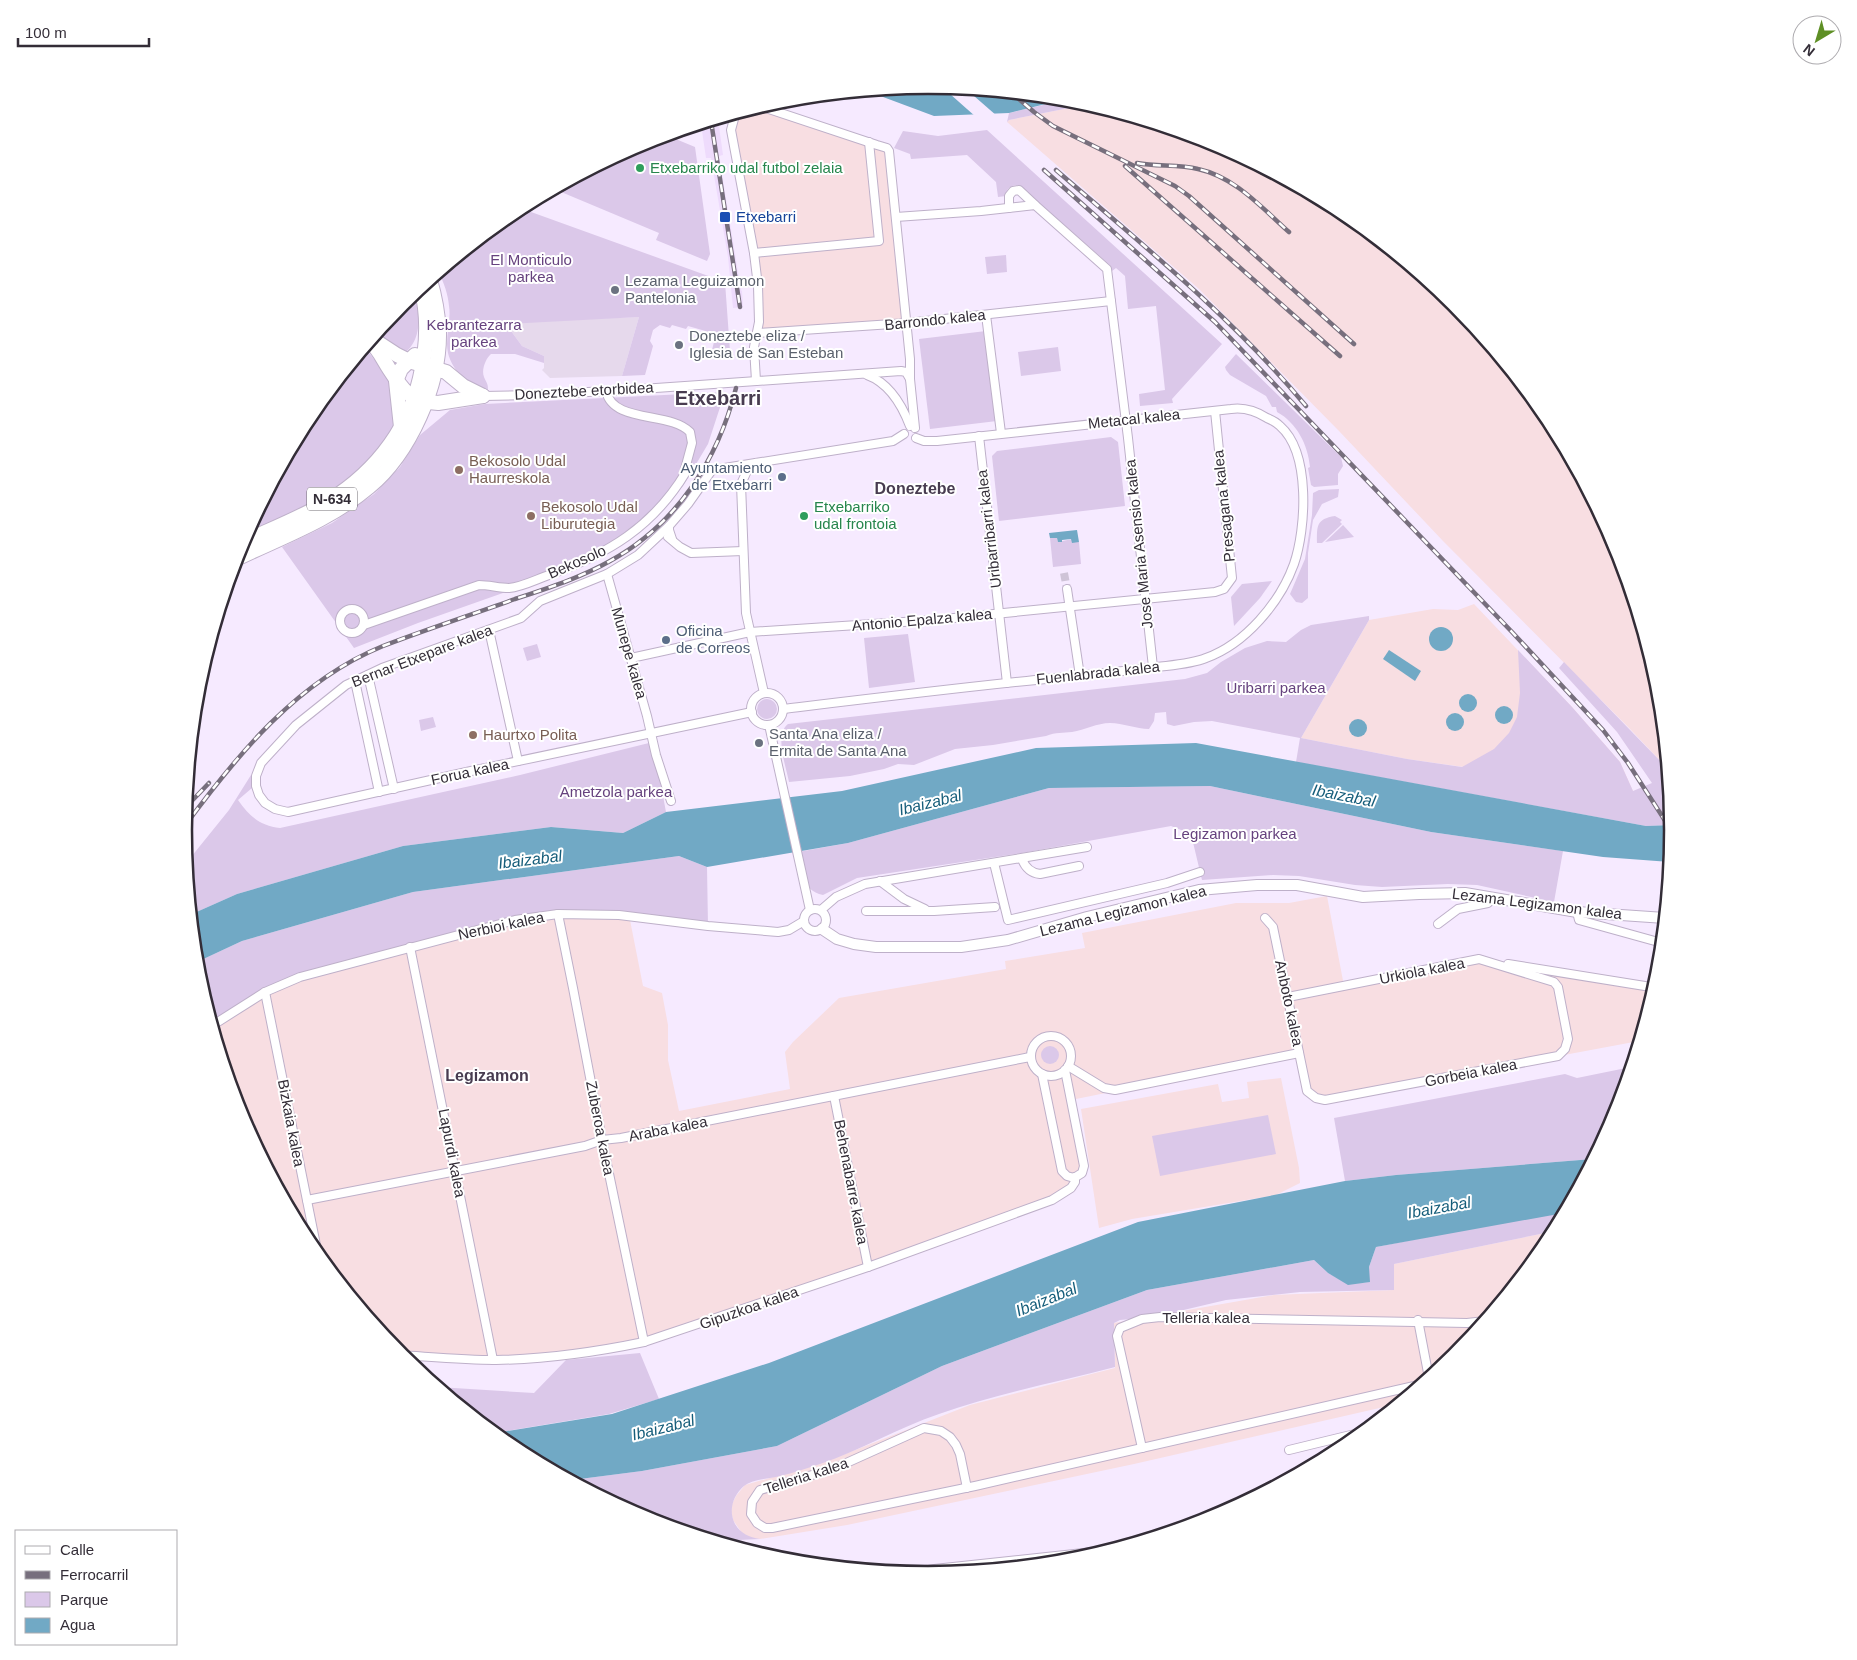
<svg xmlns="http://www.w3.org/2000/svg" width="1857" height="1660" viewBox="0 0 1857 1660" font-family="Arial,sans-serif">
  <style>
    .built { fill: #eedbfc }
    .industrial { fill: #f8dee2 }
    .education { fill: #e6d9ec }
    .green { fill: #dbc8e9 }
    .water { fill: #71a9c5 }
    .pier { fill: #f6eaff }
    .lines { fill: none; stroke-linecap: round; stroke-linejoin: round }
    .street-tunnel { stroke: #cfc4d7; stroke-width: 8; stroke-dasharray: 8 4; stroke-linecap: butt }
    .street-casing { stroke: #beb0c9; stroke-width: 10 }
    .secondary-casing { stroke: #beb0c9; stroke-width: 12 }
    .highway-casing { stroke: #beb0c9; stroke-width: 16 }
    .street { stroke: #fff; stroke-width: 8 }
    .secondary { stroke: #fff; stroke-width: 10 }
    .highway { stroke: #fff; stroke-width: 14 }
    .rail-casing { stroke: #776f7d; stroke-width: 4.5 }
    .rail { stroke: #fff; stroke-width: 2.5; stroke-dasharray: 8; stroke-linecap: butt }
    .leisure-dot { fill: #2e9e5b; stroke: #fff; stroke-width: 2 }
    .transit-dot { fill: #1a4fb4; stroke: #fff; stroke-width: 2 }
    .worship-dot { fill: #6b7280; stroke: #fff; stroke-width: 2 }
    .education-dot { fill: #8d6e63; stroke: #fff; stroke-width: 2 }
    .service-dot { fill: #5c6f8a; stroke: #fff; stroke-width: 2 }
    .labels { text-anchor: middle; stroke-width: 4; stroke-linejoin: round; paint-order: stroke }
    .shield { fill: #fff; stroke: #706c73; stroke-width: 1 }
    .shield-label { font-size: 14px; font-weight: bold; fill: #332d37 }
    .leisure-label { font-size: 15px; fill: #27864d; stroke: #fff; text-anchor: start }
    .transit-label { font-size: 15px; fill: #164399; stroke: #fff; text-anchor: start }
    .park-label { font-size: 15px; fill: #66427e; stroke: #fff }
    .worship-label { font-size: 15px; fill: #5b616d; stroke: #fff; text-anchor: start }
    .street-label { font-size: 15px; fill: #332d37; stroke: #fff }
    .education-label { font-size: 15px; fill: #785e54; stroke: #fff; text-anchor: start }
    .service-label { font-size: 15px; fill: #4e5e75; stroke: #fff; text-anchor: end }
    .neighbourhood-label { font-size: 16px; font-weight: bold; fill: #483c50; stroke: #fff }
    .water-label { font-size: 16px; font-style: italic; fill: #155d7a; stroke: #fff }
    .district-label { font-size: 20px; font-weight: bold; fill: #483c50; stroke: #fff }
    .rim { fill: none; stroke: #332d37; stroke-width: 2.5 }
  </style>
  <rect width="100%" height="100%" fill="#f6eaff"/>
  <path class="built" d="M718 119 723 155 719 156 741 290 742 291 743 307 733 308 728 257 711 158H706L701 124Z"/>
  <g class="industrial">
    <path d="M1089 104 1214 142 1343 211 1455 303 1548 416 1617 545 1659 685 1667 768 1630 729 1443 541 1339 431 1199 289 1007 122 1009 120Z"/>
    <path d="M761 106 887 148 907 323 757 333 758 286 732 124 737 113Z"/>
    <path d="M1474 604 1572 707 1620 762 1633 791 1407 759 1301 738 1369 620 1433 609 1458 610Z"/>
    <path d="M1327 896 1344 986 1479 959 1654 987 1655 990 1639 1041 1325 1100 1307 1091 1299 1054 1071 1100 1084 1166 1062 1195 644 1342 517 1359 400 1355 309 1244 240 1115 213 1025 265 992 410 947 515 920 629 915 643 986 662 993 668 1025V1060L679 1111 790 1089 785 1052 793 1042 839 998 1006 969 1005 961 1085 948 1082 933 1236 903H1289Z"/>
    <path d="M1281 1078 1299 1168 1300 1183 1276 1195 1132 1219 1099 1228 1081 1109 1218 1084 1222 1102 1249 1098 1247 1082Z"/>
    <path d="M1555 1231 1548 1244 1455 1357 1397 1404 1134 1464 847 1525 760 1539 750 1538 742 1533 733 1520 731 1512 732 1504 736 1496 745 1485 822 1463 970 1405 1115 1368 1114 1323 1274 1295 1394 1290V1264Z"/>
  </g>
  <path class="education" d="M639 317 622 376 550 378 542 370 544 368V356L522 346 506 324 525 321Z"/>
  <g class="green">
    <path d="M1069 99 1089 104 1009 120 1007 122 1009 113Z"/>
    <path d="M987 130 1222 344 1172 399 1173 403 1140 406 1139 394 1165 390 1156 306 1128 309 1125 276 1116 268 1112 271 1110 265 1019 185C1011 185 1006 188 1006 196L998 197 996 182 967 155 911 159 910 154 894 148 903 131 938 136Z"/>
    <path d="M666 135 695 147 710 254 707 261 656 240 659 233 554 189 644 142Z"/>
    <path d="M520 208 725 282 730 351 725 354 712 350 716 334 688 326 686 329 672 325 670 328 660 325 653 330 650 341 653 346 645 375 622 376 639 317 506 324 522 346 544 356V363L515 354H491C486 358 481 370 484 377 486 382 488 383 488 389 467 386 447 367 447 344 447 331 451 319 449 306 448 294 444 283 439 273Z"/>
    <path d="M1006 255 1007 272 987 274 985 257Z"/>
    <path d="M414 293C419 313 423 335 407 351H401L377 333 402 303Z"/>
    <path d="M986 331 997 421 930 429 919 339Z"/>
    <path d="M1058 347 1061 371 1021 376 1018 352Z"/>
    <path d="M365 348 383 370 389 382 394 428 390 436 358 474 319 500 246 535 309 416Z"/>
    <path d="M1236 354 1341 457 1343 466 1338 474V485L1314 487 1311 485 1308 468 1310 467C1308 445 1297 423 1277 412L1276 407H1272L1266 396 1230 375 1226 370 1225 367Z"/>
    <path d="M725 392 708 444 683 486 639 533 604 554 568 570 418 623 354 648 282 547 332 523 374 494 400 467 420 435 450 410 485 404Z"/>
    <path d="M1111 437 1118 442 1125 506 999 521 992 456 997 451Z"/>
    <path d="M1339 489 1338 497 1322 504 1313 520 1308 553V598L1302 603 1296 602 1290 594 1305 559 1312 515 1313 493 1319 490Z"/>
    <path d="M1335 516 1342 520 1340 522 1342 524 1322 543H1317C1317 526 1316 519 1335 516Z"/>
    <path d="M1343 525 1354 537 1325 542Z"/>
    <path d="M1057 537 1058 542 1072 539V542H1079L1081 564 1053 567 1050 538Z"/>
    <path d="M1272 581 1260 598 1234 626 1231 597 1242 584Z"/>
    <path d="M1369 616V620L1301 738 1407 759 1462 767 1494 749 1509 733 1517 717 1520 693 1518 650 1572 707 1620 762 1633 791 1652 783 1617 732 1559 668 1564 662 1667 768 1673 825 1646 826 1296 762 1300 738 1212 721 1194 722 1174 726 1167 724 1166 712 1155 713 1154 721 1149 729C1136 729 1123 723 1110 723 1097 723 1085 730 1072 732 1063 733 1056 732 1046 736L993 745 955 749 914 765 898 764 884 769 850 776 789 782C786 766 774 735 788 724L1185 679 1207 673 1221 662 1245 648 1267 641 1286 642 1301 630 1311 625Z"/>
    <path d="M908 634 915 682 869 688 864 638Z"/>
    <path d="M537 644 541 657 527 661 523 648Z"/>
    <circle cx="767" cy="709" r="10"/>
    <path d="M433 717 436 727 421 731 419 720Z"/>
    <path d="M653 742 666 812 623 833 551 827 403 846 237 894 192 914 187 862 229 810 251 775 252 788 238 800C249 816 260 826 280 828L520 775Z"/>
    <path d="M1210 786 1431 832 1563 851 1554 902 1477 885 1448 884 1382 887 1355 885 1299 876 1273 875 1202 880 1191 834 1171 826 1022 853 857 878 823 895C801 890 801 871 798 852L848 843 1049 788Z"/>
    <path d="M679 856 707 867 708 926 629 915 558 914 410 947 265 992 213 1025 198 975 197 962 242 941 413 892Z"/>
    <circle cx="1050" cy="1055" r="9"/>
    <path d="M1631 1067 1617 1115 1593 1159 1396 1175 1345 1181 1334 1118 1565 1074 1577 1078Z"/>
    <path d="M1268 1115 1276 1154 1160 1176 1152 1136Z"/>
    <path d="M1566 1210 1555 1231 1394 1264V1290L1300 1292 1226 1300 1154 1317 1120 1320 1114 1323 1115 1367C1057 1382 996 1394 939 1414 898 1428 861 1450 820 1464 807 1468 793 1473 780 1476 769 1479 752 1479 744 1486 733 1495 728 1511 735 1524 741 1534 749 1537 760 1539L718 1541 643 1518 572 1480 642 1471 777 1446 942 1366 1147 1290 1314 1260 1328 1273 1348 1284 1369 1282V1267L1376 1247Z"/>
    <path d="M640 1353 659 1399 609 1414 495 1433 438 1387 534 1393 566 1360Z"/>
  </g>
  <g class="water">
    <path d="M929 85 1066 99 1009 113 934 116 867 91Z"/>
    <path d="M1077 530 1079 542 1072 543 1071 539 1062 540V542H1058L1057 538H1050L1049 533Z"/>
    <circle cx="1441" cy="639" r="12"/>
    <path d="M1389 650 1421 671 1415 681 1383 659Z"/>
    <circle cx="1468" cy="703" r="9"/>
    <circle cx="1504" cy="715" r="9"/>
    <circle cx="1455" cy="722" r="9"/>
    <circle cx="1358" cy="728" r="9"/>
    <path d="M1196 743 1646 826 1673 825 1670 862 1603 857 1431 832 1210 786 1049 788 848 843 707 867 679 856 413 892 242 941 197 962 192 914 237 894 403 846 551 827 623 833 666 812 842 791 1036 748Z"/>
    <path d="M1593 1159 1564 1213 1376 1247 1369 1267 1370 1282 1348 1285 1328 1273 1314 1260 1147 1290 942 1366 777 1446 642 1471 572 1480 514 1449 495 1433 612 1414 769 1363 1138 1222 1345 1181 1396 1175Z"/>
  </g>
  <path class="pier" d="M941 86 966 89 997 116 976 117Z"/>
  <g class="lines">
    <path class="street-tunnel" d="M1064 573 1067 589"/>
    <defs>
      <g id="street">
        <path d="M760 106 877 145 887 148 889 151 910 359V379"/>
        <path d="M737 113 734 119 731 130 754 253 758 286 759 322 754 347 756 381"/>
        <path d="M1009 208V196L1013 191 1019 190 1035 205"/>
        <path d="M896 217 981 211 1035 205 1107 269 1128 438 1153 667"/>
        <path d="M754 253 879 241 869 142"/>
        <path d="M986 315 1001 433"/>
        <path d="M757 333 907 323 1111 301"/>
        <path d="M867 375C889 383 902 405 910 426"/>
        <path d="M483 396 530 395 627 390 901 371 906 372 910 379 915 428"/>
        <path d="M979 436 1007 683"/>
        <path d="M756 463 747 471 741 484 746 613 764 693"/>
        <path d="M669 526 638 555 607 574 540 601 521 618 382 668 346 685 296 725 261 763 256 776V786L259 795 265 803 275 809 288 812 471 771 752 712"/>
        <path d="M668 537 680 547 691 553 743 551"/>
        <path d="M672 539 669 530V526L688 504 712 470 893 441 904 434"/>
        <path d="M607 574 647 716 656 755 671 801"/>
        <path d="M1067 589 1080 676"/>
        <circle cx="352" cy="621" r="12"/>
        <path d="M364 625 479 585C489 585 499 588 509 588 522 587 537 579 549 575 608 554 653 527 686 472L685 469 692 443 690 432C670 411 613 424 606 391"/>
        <path d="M489 630 518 761"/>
        <path d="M631 658 750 632 934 620 1215 592 1224 589 1232 578 1215 411"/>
        <path d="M368 675 394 789"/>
        <path d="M355 681 379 792"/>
        <circle cx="767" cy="709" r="16"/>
        <path d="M783 709C874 698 964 687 1055 678 1089 675 1123 671 1157 667 1173 665 1191 664 1206 658 1245 644 1280 603 1294 564 1306 529 1311 453 1280 426 1277 423 1272 420 1267 418 1256 411 1245 407 1231 409L937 441H924L916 438"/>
        <path d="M769 725 810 910"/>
        <path d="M1022 859C1025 867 1031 873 1040 874L1079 866"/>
        <path d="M994 863 1008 920 1167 883 1200 872"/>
        <path d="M880 881 904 899 925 909"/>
        <circle cx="815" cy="920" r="11"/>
        <path d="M821 910 836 897 865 884 1087 847"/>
        <path d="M866 911H934L995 907"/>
        <path d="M1577 912 1579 920 1662 943"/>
        <path d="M558 914 573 988 602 1140 644 1342"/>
        <path d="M1265 918 1273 927 1307 1091 1316 1098 1325 1100 1558 1056 1565 1049 1568 1039 1558 987 1554 982 1479 959 1288 997"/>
        <path d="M1438 924 1458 909 1488 903 1493 897"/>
        <path d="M410 947 493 1360"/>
        <path d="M1508 964 1651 987"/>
        <path d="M265 992 318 1255"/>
        <path d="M213 1025 265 992 300 977 515 920 558 914 619 915 708 926 778 932 789 930 804 921"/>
        <circle cx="1051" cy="1056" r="20"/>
        <path d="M1068 1066 1104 1088 1115 1090 1299 1053"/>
        <path d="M1042 1074 1062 1171 1067 1176 1074 1178 1082 1173 1084 1166 1065 1070"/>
        <path d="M834 1096 868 1267"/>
        <path d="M307 1200 585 1146 602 1140 621 1138 1030 1057"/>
        <path d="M1418 1320 1429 1378"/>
        <path d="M400 1355C432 1357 464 1360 496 1360 545 1359 596 1352 644 1342L868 1267 1052 1200 1071 1188 1075 1182V1177"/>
        <path d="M1142 1448 1117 1336 1120 1328 1142 1319 1160 1317 1467 1323 1485 1321"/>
        <path d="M1289 1450 1363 1432"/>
        <path d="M967 1488 960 1454 956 1445 950 1437 941 1431 924 1428 833 1469 760 1490 752 1502 751 1514 757 1523 765 1528H772L975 1486 1423 1384"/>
      </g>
      <path id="secondary" d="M822 929 837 939 854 944 876 947H961L1008 940 1087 917 1199 890 1257 885H1297L1363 897 1419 894 1465 893 1577 912 1665 918"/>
      <g id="highway">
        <path d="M374 340 397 355 409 361 446 372 463 386 483 396"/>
        <path d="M371 341C377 349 383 358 388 367 402 389 409 402 438 403L483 396"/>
        <path d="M401 427 396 381 401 369 415 355"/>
        <path d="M241 543C267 531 295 520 320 506 370 478 407 434 420 378 427 348 429 317 421 287"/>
        <path d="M236 559C282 537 330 520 369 487 410 453 440 385 439 332 438 314 435 297 430 280"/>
        <path d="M916 1574 1093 1555"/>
      </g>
    </defs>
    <use href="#street" class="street-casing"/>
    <use href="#secondary" class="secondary-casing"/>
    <use href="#highway" class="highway-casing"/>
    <use href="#street" class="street"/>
    <use href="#secondary" class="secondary"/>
    <use href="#highway" class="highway"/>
    <defs>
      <g id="rail">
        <path d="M1012 93 1034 112 1053 126 1175 186 1189 196 1354 344"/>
        <path d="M711 121 740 307"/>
        <path d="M1137 163C1157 167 1178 164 1198 169 1235 177 1261 207 1289 232"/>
        <path d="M1125 166 1340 356"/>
        <path d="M1044 170 1215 322 1512 632 1603 730 1628 763 1673 833"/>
        <path d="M1056 170C1143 245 1233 318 1306 406"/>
        <path d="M186 807 209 783"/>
        <path d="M184 827C237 755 297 681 383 646 427 629 471 615 515 599 548 588 580 578 610 561 676 525 718 460 736 388"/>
      </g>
    </defs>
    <use href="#rail" class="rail-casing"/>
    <use href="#rail" class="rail"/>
  </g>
  <g class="leisure-dot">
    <circle cx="640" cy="168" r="5"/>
    <circle cx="804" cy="516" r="5"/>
  </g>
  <rect class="transit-dot" x="719" y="211" width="12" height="12" rx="2.5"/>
  <g class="worship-dot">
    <circle cx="615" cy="290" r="5"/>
    <circle cx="679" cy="345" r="5"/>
    <circle cx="759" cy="743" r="5"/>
  </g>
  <g class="education-dot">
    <circle cx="459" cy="470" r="5"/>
    <circle cx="531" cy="516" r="5"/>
    <circle cx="473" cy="735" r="5"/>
  </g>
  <g class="service-dot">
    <circle cx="782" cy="477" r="5"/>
    <circle cx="666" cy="640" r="5"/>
  </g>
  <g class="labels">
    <rect class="shield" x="307" y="487.5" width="50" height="23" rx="4"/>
    <g class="shield-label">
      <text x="332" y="504">N-634</text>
    </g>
    <g class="leisure-label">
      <text x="650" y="173">Etxebarriko udal futbol zelaia</text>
      <text x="814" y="512">Etxebarriko<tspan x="814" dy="17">udal frontoia</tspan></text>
    </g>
    <g class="transit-label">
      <text x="736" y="222">Etxebarri</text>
    </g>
    <g class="park-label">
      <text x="531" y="265">El Monticulo<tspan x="531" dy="17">parkea</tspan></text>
      <text x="474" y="330">Kebrantezarra<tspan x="474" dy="17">parkea</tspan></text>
      <text x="1276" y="693">Uribarri parkea</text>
      <text x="616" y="797">Ametzola parkea</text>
      <text x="1235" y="839">Legizamon parkea</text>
    </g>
    <g class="worship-label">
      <text x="625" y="286">Lezama Leguizamon<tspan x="625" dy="17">Pantelonia</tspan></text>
      <text x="689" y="341">Doneztebe eliza /<tspan x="689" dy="17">Iglesia de San Esteban</tspan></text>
      <text x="769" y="739">Santa Ana eliza /<tspan x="769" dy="17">Ermita de Santa Ana</tspan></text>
    </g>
    <g class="street-label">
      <text transform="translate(935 320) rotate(-6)" y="5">Barrondo kalea</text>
      <text transform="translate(584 391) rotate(-3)" y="5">Doneztebe etorbidea</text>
      <text transform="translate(1134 419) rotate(-6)" y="5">Metacal kalea</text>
      <text transform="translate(1224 506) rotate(-96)" y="5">Presagana kalea</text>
      <text transform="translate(989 529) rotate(-97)" y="5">Uribarribarri kalea</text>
      <text transform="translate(1139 544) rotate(-96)" y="5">Jose Maria Asensio kalea</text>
      <text transform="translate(577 562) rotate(-24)" y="5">Bekosolo</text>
      <text transform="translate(922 620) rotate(-5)" y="5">Antonio Epalza kalea</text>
      <text transform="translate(629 653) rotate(74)" y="5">Munepe kalea</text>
      <text transform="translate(422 656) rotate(-21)" y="5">Bernar Etxepare kalea</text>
      <text transform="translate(1098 673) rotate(-6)" y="5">Fuenlabrada kalea</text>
      <text transform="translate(470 772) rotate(-12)" y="5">Forua kalea</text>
      <text transform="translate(1537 904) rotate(7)" y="5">Lezama Legizamon kalea</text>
      <text transform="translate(1123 911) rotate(-14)" y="5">Lezama Legizamon kalea</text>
      <text transform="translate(501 926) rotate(-12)" y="5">Nerbioi kalea</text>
      <text transform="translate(1422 971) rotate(-11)" y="5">Urkiola kalea</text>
      <text transform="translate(1289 1003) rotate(78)" y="5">Anboto kalea</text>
      <text transform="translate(1471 1073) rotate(-11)" y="5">Gorbeia kalea</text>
      <text transform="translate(291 1123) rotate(79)" y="5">Bizkaia kalea</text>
      <text transform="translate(600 1128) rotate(79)" y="5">Zuberoa kalea</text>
      <text transform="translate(668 1129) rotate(-11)" y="5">Araba kalea</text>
      <text transform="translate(452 1153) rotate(79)" y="5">Lapurdi kalea</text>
      <text transform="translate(851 1182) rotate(79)" y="5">Behenabarre kalea</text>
      <text transform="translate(749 1308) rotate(-19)" y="5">Gipuzkoa kalea</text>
      <text x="1206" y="1323">Telleria kalea</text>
      <text transform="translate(806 1476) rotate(-18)" y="5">Telleria kalea</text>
    </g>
    <g class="education-label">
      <text x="469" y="466">Bekosolo Udal<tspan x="469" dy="17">Haurreskola</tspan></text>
      <text x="541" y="512">Bekosolo Udal<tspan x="541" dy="17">Liburutegia</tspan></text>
      <text x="483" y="740">Haurtxo Polita</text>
    </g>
    <g class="service-label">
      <text x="772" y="473">Ayuntamiento<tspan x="772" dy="17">de Etxebarri</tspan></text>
      <text x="676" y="636" text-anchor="start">Oficina<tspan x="676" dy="17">de Correos</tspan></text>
    </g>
    <g class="neighbourhood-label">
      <text x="915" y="494">Doneztebe</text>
      <text x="487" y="1081">Legizamon</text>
    </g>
    <g class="water-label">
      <text transform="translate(1344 795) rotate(11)" y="6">Ibaizabal</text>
      <text transform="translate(930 802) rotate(-14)" y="6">Ibaizabal</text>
      <text transform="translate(530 859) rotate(-7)" y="6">Ibaizabal</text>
      <text transform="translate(1439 1207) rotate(-10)" y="6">Ibaizabal</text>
      <text transform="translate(1046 1299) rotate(-22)" y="6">Ibaizabal</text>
      <text transform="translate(663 1427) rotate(-14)" y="6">Ibaizabal</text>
    </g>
    <g class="district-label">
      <text x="718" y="405">Etxebarri</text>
    </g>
  </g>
  <path d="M0 0H1857V1660H0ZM192 830a736 736 0 1 1 1472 0a736 736 0 1 1-1472 0Z" fill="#fff" fill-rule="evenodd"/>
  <path class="rim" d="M192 830a736 736 0 1 1 1472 0a736 736 0 1 1-1472 0Z"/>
  <rect x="15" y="1530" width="162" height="115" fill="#ffffff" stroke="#adabaf"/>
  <rect x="25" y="1546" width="25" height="8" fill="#ffffff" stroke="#adabaf"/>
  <text x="60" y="1555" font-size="15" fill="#332d37">Calle</text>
  <rect x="25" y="1571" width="25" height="8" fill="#776f7d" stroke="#adabaf"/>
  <text x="60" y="1580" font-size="15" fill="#332d37">Ferrocarril</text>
  <rect x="25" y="1592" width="25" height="15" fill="#dbc8e9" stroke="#adabaf"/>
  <text x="60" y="1605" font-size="15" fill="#332d37">Parque</text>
  <rect x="25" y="1618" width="25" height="15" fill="#71a9c5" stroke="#adabaf"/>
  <text x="60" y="1630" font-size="15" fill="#332d37">Agua</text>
  <g transform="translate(1817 40) rotate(218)"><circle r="24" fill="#ffffff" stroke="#adabaf"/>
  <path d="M0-4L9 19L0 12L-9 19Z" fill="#5e8f25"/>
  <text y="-8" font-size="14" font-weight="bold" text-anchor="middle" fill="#332d37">N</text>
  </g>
  <path d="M18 38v8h131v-8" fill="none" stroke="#332d37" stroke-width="2.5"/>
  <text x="25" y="38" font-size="15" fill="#332d37" stroke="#ffffff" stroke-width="4" paint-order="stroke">100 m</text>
</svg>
